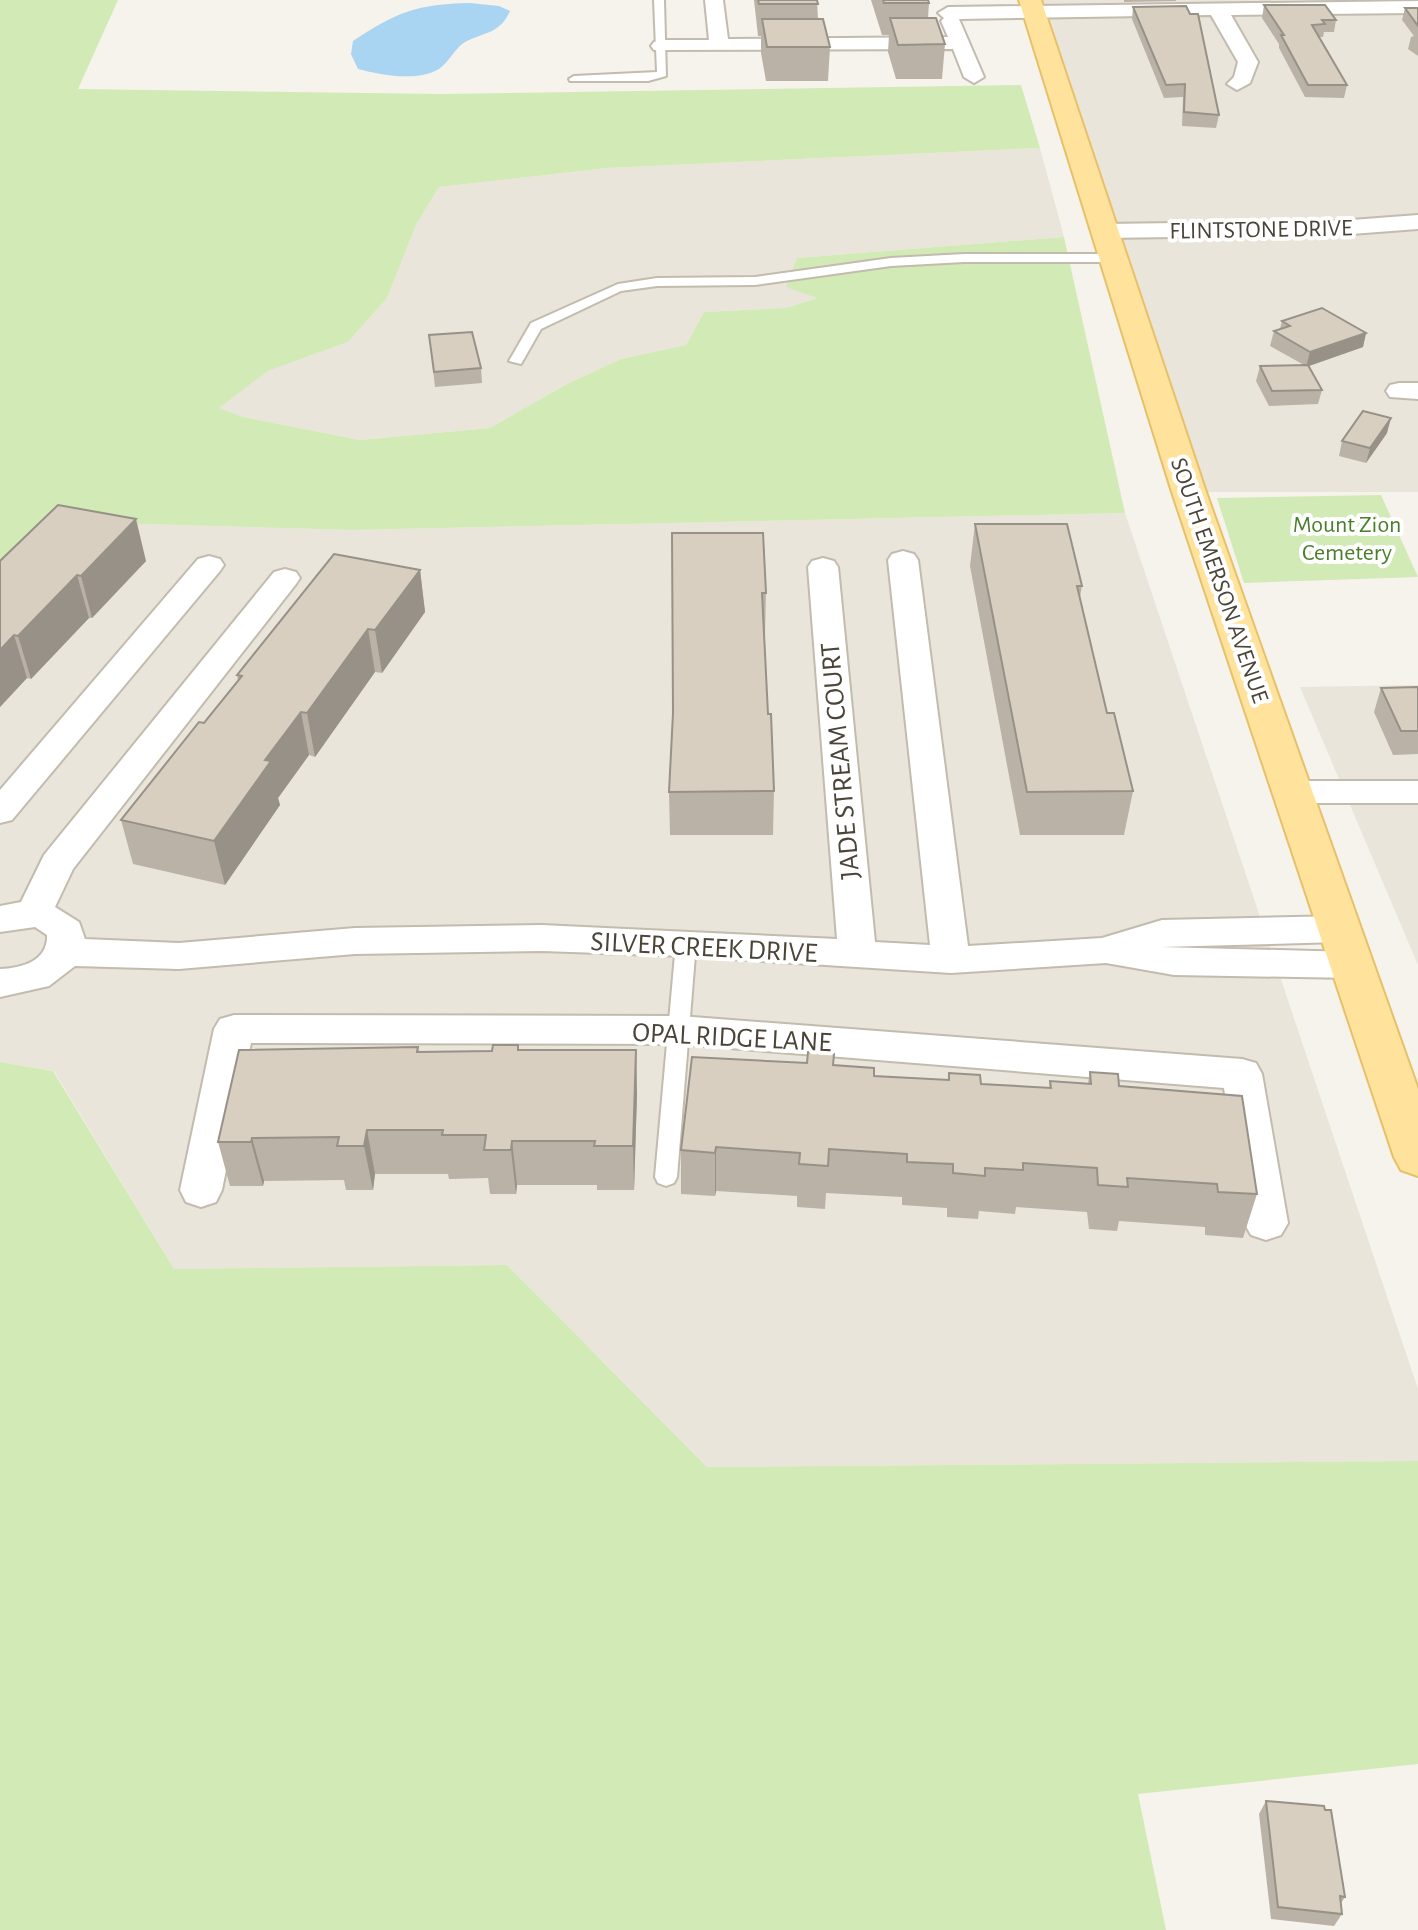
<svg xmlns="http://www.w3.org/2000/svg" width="1418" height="1930" viewBox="0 0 1418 1930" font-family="'Alegreya Sans',sans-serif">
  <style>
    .residential { fill: #eae5da }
    .green { fill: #d2eab5 }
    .water { fill: #a9d4f2 }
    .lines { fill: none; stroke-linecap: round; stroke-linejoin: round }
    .service-casing { stroke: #c2bbae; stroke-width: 4 }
    .minor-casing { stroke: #c2bbae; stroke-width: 4 }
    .primary-casing { stroke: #e6c16a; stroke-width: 4 }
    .service { fill: #fff; fill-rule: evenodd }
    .minor { fill: #fff; fill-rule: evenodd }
    .primary { fill: #ffe39c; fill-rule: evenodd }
    .wall { fill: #bab2a6 }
    .shaded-wall { fill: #979187 }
    .building { fill: #d8cfc1; stroke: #979187; stroke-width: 2 }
    .labels { text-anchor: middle; stroke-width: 8; stroke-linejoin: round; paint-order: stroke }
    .far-street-label { font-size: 24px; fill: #4b4439; stroke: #fff }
    .far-park-label { font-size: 24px; fill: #4a7f2a; stroke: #fff }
    .street-label { font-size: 28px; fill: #4b4439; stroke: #fff }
  </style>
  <rect width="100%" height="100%" fill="#f6f3ec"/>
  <g class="residential">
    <path d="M1031 0H1418V492H1189Z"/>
    <path d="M1040 148 1064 237 797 258 819 297 786 308 704 312 686 345 621 359 567 384 490 428 360 440 243 417 218 408 268 371 348 342 387 298 416 225 439 187 607 168Z"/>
    <path d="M1125 513 1418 1389V1461L707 1467 507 1265 174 1269 54 1071 0 1062V582L73 522 353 530Z"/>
    <path d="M1418 685V965L1300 687Z"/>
  </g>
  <g class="green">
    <path d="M0 0H118L78 89 441 94 1021 85 1040 148 607 168 439 187 416 225 387 298 348 342 268 371 219 408 243 417 360 440 490 428 567 384 621 359 686 345 704 312 786 308 817 298 786 287 797 258 1064 237 1125 513 353 530 73 522 0 582Z"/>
    <path d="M1381 495 1418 577 1244 583 1217 498Z"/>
    <path d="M0 1062 53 1071 174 1269 507 1265 707 1467 1418 1461V1764L1138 1794 1166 1930H0Z"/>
  </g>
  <path class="water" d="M470 3 499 6 510 11C500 34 484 32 465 42 455 48 449 62 439 69 417 82 381 75 358 69L351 54 353 41C397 12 417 4 470 3Z"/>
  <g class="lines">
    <defs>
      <g id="service">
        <path d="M654 0H664L666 76 648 81H570L569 79 574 76 657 72Z"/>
        <path d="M964 254H1113L1119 258 1113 262H964L891 266 755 285 657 286 621 291 541 329 521 364 509 361 531 323 618 284 657 278 755 277 891 258Z"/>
        <path d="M686 936 696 943 677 1177 674 1183 666 1186 658 1183 655 1177 676 943Z"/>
      </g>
      <g id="minor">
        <path d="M705 0H723L728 39 948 37 941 21 944 18 938 13 948 7 1418 1V13L1231 15 1258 62 1250 83 1237 90 1227 84 1234 77 1238 62 1211 15 959 19 984 77 974 83 964 77 953 49 654 50 651 46 654 42 661 40H709Z"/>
        <path d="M1418 215V229L1338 235 1104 238 1096 236 1092 231 1096 226 1104 224 1338 221Z"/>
        <path d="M1399 383H1418V399L1390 397 1386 391 1390 385Z"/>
        <path d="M903 551 914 554 918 560 968 946 1102 938 1162 920 1340 916 1353 920 1359 929 1353 938 1340 942 1161 947 1352 952 1365 956 1371 965 1365 974 1352 978 1174 975 1106 963 951 973 686 956 542 951 355 954 179 969 75 966 49 986 0 997V969C22 968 48 961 47 935L35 927 0 932V906L21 902 44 855 274 572 285 569 296 572 300 578 296 584 73 869 55 907 79 922 85 939 179 943 355 928 542 925 837 939 808 567 812 561 823 558 834 561 838 567 875 942 930 945 888 560 892 554Z"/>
        <path d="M209 556 220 559 224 565 220 571 12 820 0 823V790L198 559Z"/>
        <path d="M1293 781H1418V803H1293L1281 800 1276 792 1281 784Z"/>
        <path d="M234 1015 680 1016 1242 1059 1256 1063 1262 1074 1288 1223 1281 1235 1266 1240 1251 1235 1244 1223 1224 1088 680 1044 251 1043 222 1190 216 1202 201 1207 186 1202 180 1190 214 1029 220 1019Z"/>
      </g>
      <path id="primary" d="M1019 0H1041L1206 492 1418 1089V1176L1401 1170 1394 1157 1172 492Z"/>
    </defs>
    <use href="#service" class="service-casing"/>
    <use href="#minor" class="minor-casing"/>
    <use href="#primary" class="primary-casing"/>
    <use href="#service" class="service"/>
    <use href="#minor" class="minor"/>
    <use href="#primary" class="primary"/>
  </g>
  <g class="wall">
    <path d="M754 0H817L818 19 830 47 828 81H766L761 53V36H758Z"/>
    <path d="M871 0H928L929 3 928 18 945 44 942 79H896L888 52 889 35H882Z"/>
    <path d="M1124 0H1176V1L1124 2Z"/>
    <path d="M1264 5 1336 20 1334 32H1324L1323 37H1319L1347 85 1344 98 1305 97 1279 48V44L1262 18Z"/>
    <path d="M1133 7 1219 115 1216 128 1182 126 1183 97 1164 98 1132 19Z"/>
    <path d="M1405 8H1418V56L1408 49 1411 37 1414 36 1402 20Z"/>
    <path d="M1282 321 1366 333 1363 347 1309 366 1322 390 1318 404 1269 406 1256 381 1260 366 1304 365 1270 346 1274 331 1280 329Z"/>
    <path d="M429 335 481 368 482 383 435 387Z"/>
    <path d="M1387 433 1366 463 1339 456 1342 441Z"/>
    <path d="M975 524 1082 586 1080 597 1107 713 1133 791 1124 835H1020L970 566Z"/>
    <path d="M672 533 766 593 765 636H764L768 714 774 791 773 835H670L669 792 673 713Z"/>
    <path d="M0 561H146L92 618H89L31 679 27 678 0 707Z"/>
    <path d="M420 570 425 612 382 673 375 672 315 757 309 755 278 798 280 805 225 885 133 864 121 820 204 723 238 681 237 675Z"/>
    <path d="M1418 687V754L1393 755 1374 712 1381 688Z"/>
    <path d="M418 1047 419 1052 518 1050H636L637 1094 634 1190H597V1185H517L516 1194H490L488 1178 449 1179 448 1174H375L373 1190H346L344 1180 264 1181 263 1186H230L218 1142Z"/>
    <path d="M807 1063 833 1065 874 1076 948 1080 949 1073 981 1084 1049 1088 1050 1081 1088 1083 1090 1072 1119 1086 1257 1194 1243 1238 1205 1235V1227L1119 1221 1117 1231 1089 1229 1087 1212 1016 1207 1015 1214 979 1211 978 1219 947 1217V1208L902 1205V1197L826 1193 825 1209 797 1207V1196L716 1191 715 1196 681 1194V1150Z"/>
    <path d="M1266 1801 1345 1897 1341 1903 1342 1914 1334 1926 1271 1919 1259 1814Z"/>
  </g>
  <g class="shaded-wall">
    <path d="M1366 333 1363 347 1306 367 1310 352Z"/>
    <path d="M1391 418 1387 433 1366 463 1370 448Z"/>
    <path d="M136 519 146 561 92 618 81 576Z"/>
    <path d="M420 570 425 612 382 673 375 630Z"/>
    <path d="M77 575 89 618 31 679 18 636Z"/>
    <path d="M368 629 375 672 315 757 307 713Z"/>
    <path d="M14 635 27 678 0 707V650Z"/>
    <path d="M301 712 309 755 278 798 280 805 225 885 214 841 265 760Z"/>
    <path d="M636 1050 637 1094 634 1190 633 1146Z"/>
    <path d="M367 1130 375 1174 373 1190 364 1146Z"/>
    <path d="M252 1138 264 1181 263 1186 251 1142Z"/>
    <path d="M512 1141 517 1185 516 1194 511 1150Z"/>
    <path d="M716 1147V1191L715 1196V1153Z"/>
  </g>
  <g class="building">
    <path d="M758 0H817L818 4H759Z"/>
    <path d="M883 0H928L929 3H884Z"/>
    <path d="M1264 5H1325L1336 20H1322L1325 24 1312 25 1347 85H1308L1281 35H1284Z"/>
    <path d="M1186 6 1190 14H1198L1219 115 1184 112 1185 84 1166 85 1133 7Z"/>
    <path d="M1405 8H1418V26Z"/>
    <path d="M890 18H936L945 44 898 45Z"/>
    <path d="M762 19H823L830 47H767Z"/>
    <path d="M1322 308 1366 333 1310 352 1274 331 1290 326 1282 321Z"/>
    <path d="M472 332 481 368 434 372 429 335Z"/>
    <path d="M1308 365 1322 390 1272 391 1260 366Z"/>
    <path d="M1363 411 1391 418 1370 448 1342 441Z"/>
    <path d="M58 505 136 519 81 576 77 575 18 636 14 635 0 650V561Z"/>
    <path d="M975 524H1067L1082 586H1077L1107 713H1114L1133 791 1027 792Z"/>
    <path d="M672 533H763L766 593H762L768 714H771L774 791 669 792 673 713Z"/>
    <path d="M334 554 420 570 375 630 368 629 307 713 301 712 265 760 271 761 214 841 121 820 199 722 204 723 242 676 237 675Z"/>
    <path d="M1418 687V731H1401L1381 688Z"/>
    <path d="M493 1045H518V1050H636L633 1146H594L595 1141H512L511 1150H484L486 1135H442L443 1130H367L364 1146H337L339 1137 252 1138 251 1142H218L239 1050 418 1047 417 1052 492 1051Z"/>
    <path d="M808 1052 834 1054 833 1065 874 1068V1076L949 1080V1073L980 1075 981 1084 1051 1088 1050 1081 1091 1084 1090 1072 1118 1074 1119 1086 1242 1096 1257 1194 1218 1192 1217 1184 1127 1178 1128 1187 1098 1185 1097 1168 1023 1163V1170L985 1168V1176L953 1173V1164L907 1162V1154L829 1149 828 1166 799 1164 800 1153 716 1147 715 1153 681 1150 692 1057 807 1063Z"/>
    <path d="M1266 1801 1324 1806 1325 1810H1331L1345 1897 1340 1896 1342 1914 1278 1907Z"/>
  </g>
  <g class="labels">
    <g class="far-street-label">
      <text transform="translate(1261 229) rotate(-1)" y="8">FLINTSTONE DRIVE</text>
      <text transform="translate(1220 580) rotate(71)" y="8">SOUTH EMERSON AVENUE</text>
    </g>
    <g class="far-park-label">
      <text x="1347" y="532">Mount Zion<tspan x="1347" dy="28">Cemetery</tspan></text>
    </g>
    <g class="street-label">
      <text transform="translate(839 761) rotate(-95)" y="10">JADE STREAM COURT</text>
      <text transform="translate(704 946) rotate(3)" y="10">SILVER CREEK DRIVE</text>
      <text transform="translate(732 1036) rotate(3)" y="10">OPAL RIDGE LANE</text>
    </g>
  </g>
</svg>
